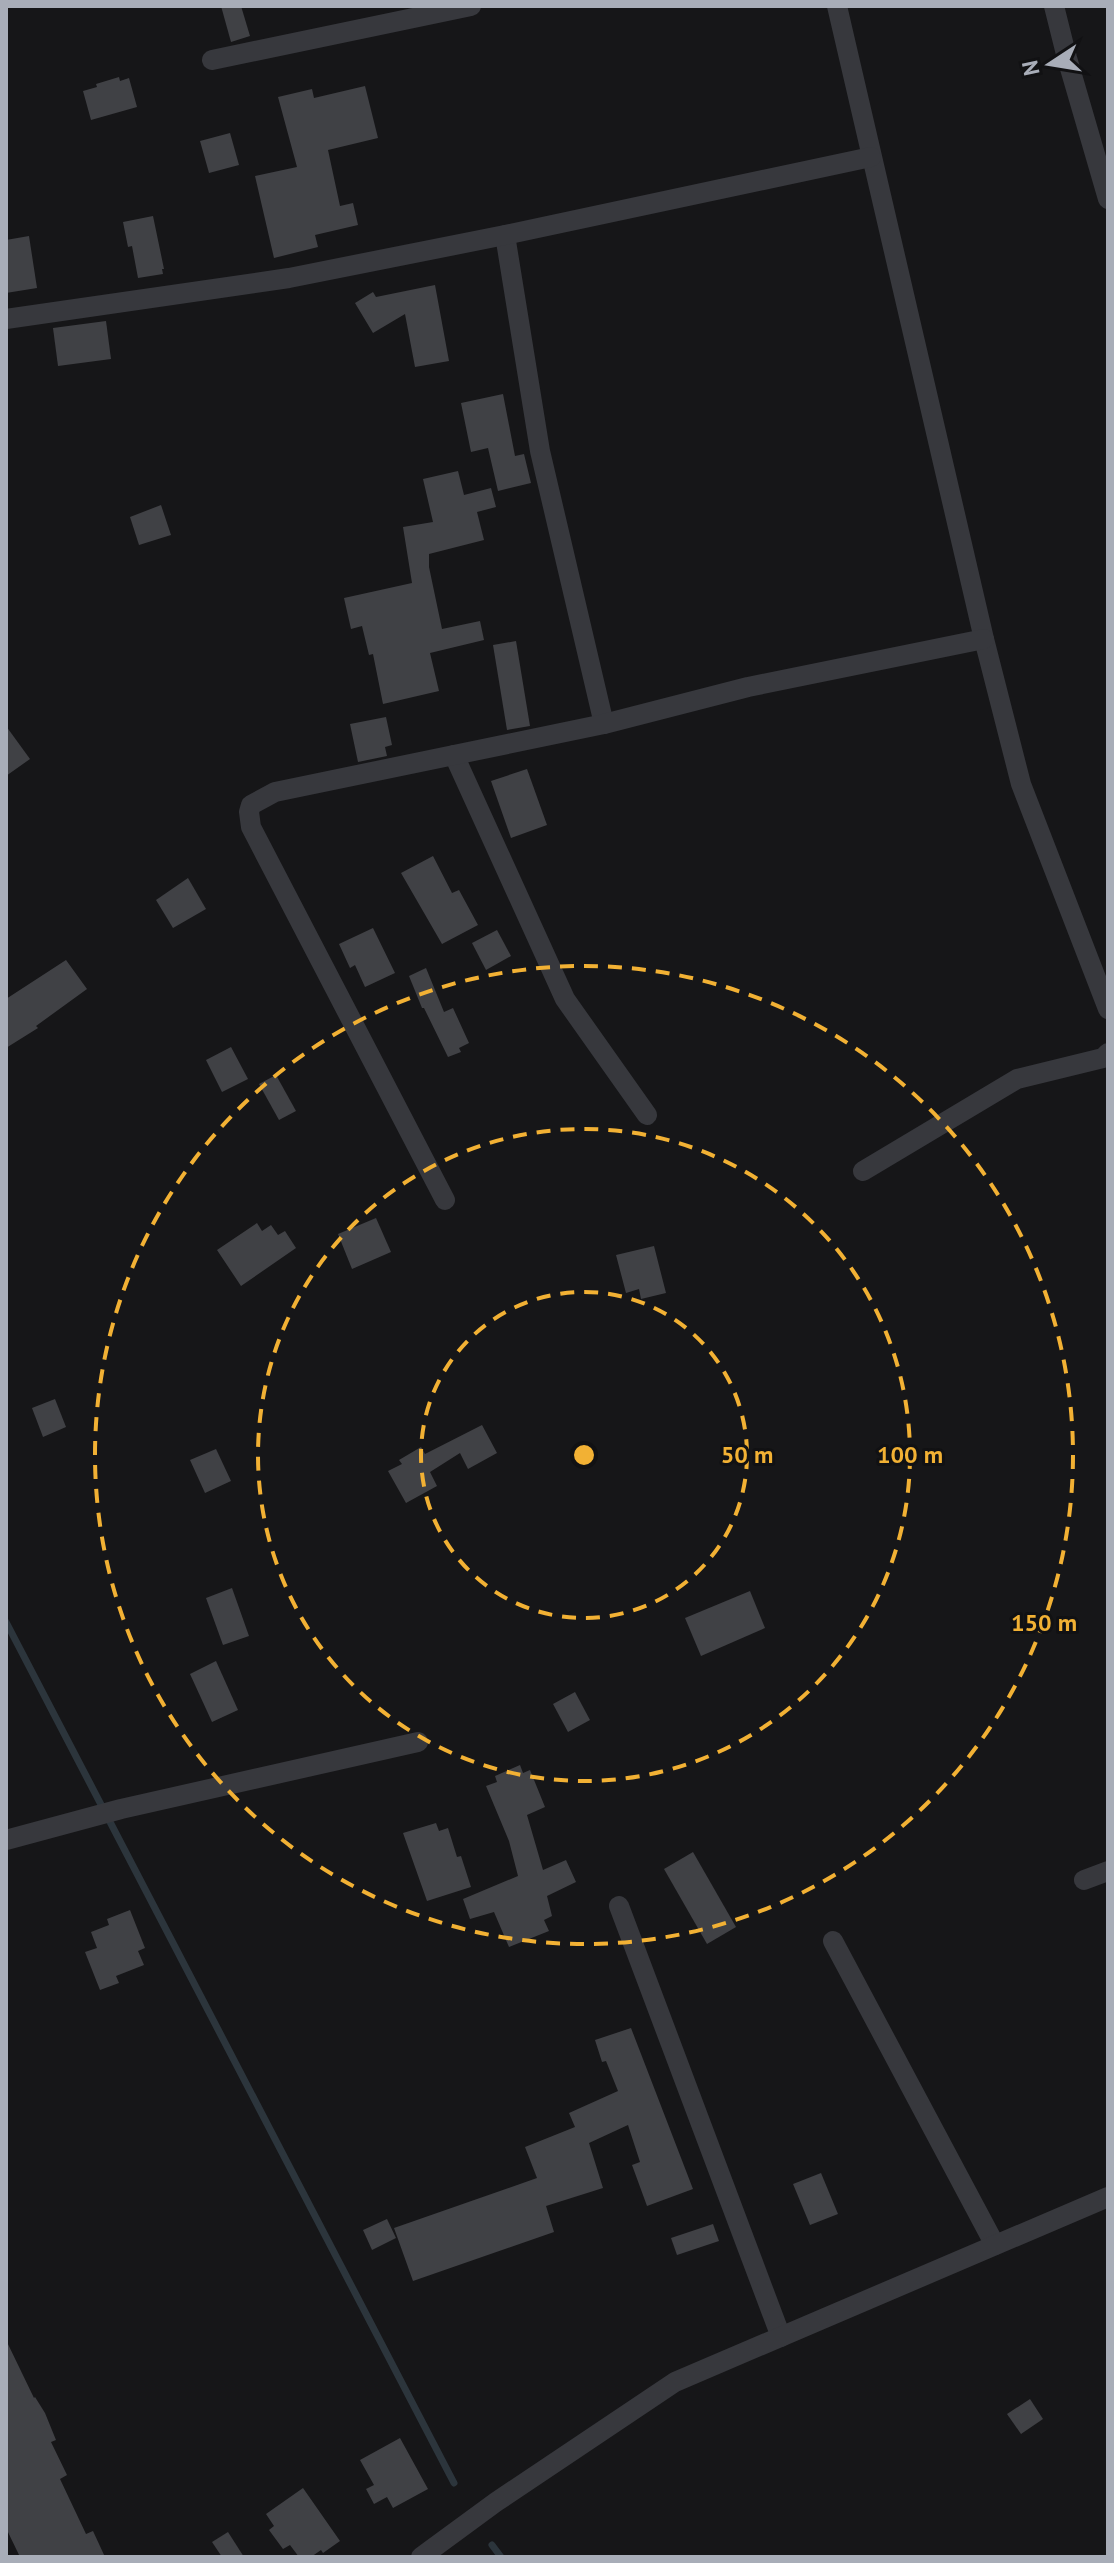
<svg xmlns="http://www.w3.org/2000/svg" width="1114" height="2563" viewBox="0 0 1114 2563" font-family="'PT Sans',sans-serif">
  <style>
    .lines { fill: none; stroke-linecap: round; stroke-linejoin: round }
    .stream { stroke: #2c353c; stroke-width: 7 }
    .building { fill: #404145 }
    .minor { stroke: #37383d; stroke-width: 20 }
    .ring { fill: none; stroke: #f2b134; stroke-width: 4; stroke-dasharray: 14 10 }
    .centre { fill: #f2b134; stroke: #111113; stroke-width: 4 }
    .ring-label { font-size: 24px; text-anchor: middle; font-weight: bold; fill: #f2b134; stroke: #111113; stroke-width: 6; stroke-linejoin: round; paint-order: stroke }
  </style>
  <rect width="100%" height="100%" fill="#161618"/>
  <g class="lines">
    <g class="stream">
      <path d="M6 1622 454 2483"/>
      <path d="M492 2545 501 2557"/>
    </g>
  </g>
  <g class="building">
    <path d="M221 6H241L250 36 231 42Z"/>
    <path d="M119 77 120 81 129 78 137 107 91 120 83 91 97 87 96 84Z"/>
    <path d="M365 86 378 138 328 150 340 206 353 203 358 225 315 235 318 247 274 258 255 176 297 167 278 97 312 89 314 98Z"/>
    <path d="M230 133 239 165 209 173 200 141Z"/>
    <path d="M153 216 164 269H162L163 274 138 278 132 246 128 247 123 222Z"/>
    <path d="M29 236 37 288 6 293V240Z"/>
    <path d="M435 285 449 361 415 367 405 314 373 333 355 303 373 292 376 297Z"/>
    <path d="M106 321 111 359 58 366 53 328Z"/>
    <path d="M503 394 515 456 524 454 531 483 498 491 488 448 471 452 461 403Z"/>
    <path d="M458 471 464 495 491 488 496 507 477 512 484 540 429 554V567L442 629 480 621 484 640 430 653 439 691 383 704 373 654 369 655 362 626 351 629 344 598 412 583 403 527 433 522 423 479Z"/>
    <path d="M161 505 171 535 139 545 130 517Z"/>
    <path d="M516 641 530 726 507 730 493 645Z"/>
    <path d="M386 717 392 745 385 747 387 756 358 762 350 724Z"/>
    <path d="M6 726 30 759 6 776Z"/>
    <path d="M527 769 547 825 511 838 491 781Z"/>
    <path d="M433 856 452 893 459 890 478 925 442 944 401 873Z"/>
    <path d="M188 878 206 909 173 928 156 900Z"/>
    <path d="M373 928 395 973 365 987 355 965 350 968 339 944Z"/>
    <path d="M497 930 511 956 486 970 472 943Z"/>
    <path d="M66 960 87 989 36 1026 38 1028 6 1048V999Z"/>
    <path d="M426 968 444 1012 453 1008 469 1043 459 1048 461 1052 448 1057 424 1008H422L409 976Z"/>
    <path d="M231 1047 248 1079 222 1092 206 1060Z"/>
    <path d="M276 1075 296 1111 279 1120 259 1084Z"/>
    <path d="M376 1218 391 1252 352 1269 338 1234Z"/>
    <path d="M257 1223 262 1231 271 1225 278 1235 285 1231 296 1248 241 1286 217 1250Z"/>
    <path d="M654 1246 666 1293 641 1299 639 1289 626 1293 616 1255Z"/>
    <path d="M55 1399 66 1427 43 1437 32 1408Z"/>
    <path d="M482 1425 497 1453 468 1469 460 1453 430 1472 437 1486 406 1503 388 1471 402 1464 399 1460 421 1447 425 1454Z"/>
    <path d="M216 1449 231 1481 205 1493 190 1460Z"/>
    <path d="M232 1588 249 1636 223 1645 206 1598Z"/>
    <path d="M750 1591 765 1628 701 1656 685 1618Z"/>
    <path d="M216 1661 238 1710 212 1722 190 1674Z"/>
    <path d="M575 1692 590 1720 568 1732 553 1704Z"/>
    <path d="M520 1765 523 1773 530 1770 545 1807 527 1815 543 1870 566 1860 576 1882 547 1896 552 1916 544 1920 549 1931 509 1947 494 1912 470 1919 463 1899 518 1876 509 1841 486 1786 497 1782 495 1776Z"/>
    <path d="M436 1823 439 1831 448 1828 457 1857 461 1856 471 1887 427 1901 403 1833Z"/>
    <path d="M693 1852 736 1927 707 1944 664 1869Z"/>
    <path d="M130 1910 145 1948 138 1951 144 1965 116 1976 119 1983 100 1990 85 1952 97 1948 91 1932 109 1925 107 1919Z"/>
    <path d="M631 2028 693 2189 647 2206 632 2165 640 2162 628 2125 589 2143 603 2188 546 2206 554 2232 413 2281 394 2228 537 2178 525 2147 575 2127 569 2113 618 2091 606 2061 602 2062 595 2040Z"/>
    <path d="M821 2173 838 2214 810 2225 793 2184Z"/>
    <path d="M387 2219 396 2238 372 2250 363 2230Z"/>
    <path d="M713 2224 719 2241 677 2255 671 2238Z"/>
    <path d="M6 2340 34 2398 35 2397 45 2413 56 2440 51 2442 67 2475 60 2479 86 2534 93 2531 105 2557H20L6 2528Z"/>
    <path d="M1030 2399 1043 2419 1021 2434 1007 2414Z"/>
    <path d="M400 2438 428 2489 393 2508 387 2497 374 2504 366 2489 374 2485 360 2460Z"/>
    <path d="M303 2488 340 2541 323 2553 321 2550 311 2557H299L290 2545 283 2549 269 2530 274 2526 266 2514Z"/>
    <path d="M228 2532 244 2557H222L212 2542Z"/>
  </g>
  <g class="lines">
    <g class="minor">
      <path d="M837 6 984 639 1021 784 1108 1009"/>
      <path d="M1054 6 1067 58 1108 199"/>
      <path d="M212 60 471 6"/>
      <path d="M505 235 540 451 604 724"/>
      <path d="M6 319 289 278 505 235 871 157"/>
      <path d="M454 755 565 999 647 1115"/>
      <path d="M863 1171 1017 1079 1103 1058 1108 1053"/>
      <path d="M445 1200 251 827 249 812 251 805 275 792 604 724 748 687 984 639"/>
      <path d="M6 1840 121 1809 418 1742"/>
      <path d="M1084 1880 1108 1871"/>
      <path d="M619 1906 781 2337"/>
      <path d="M833 1941 995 2245"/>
      <path d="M421 2557 496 2502 675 2382 1108 2197"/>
    </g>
  </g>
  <g class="ring">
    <circle cx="584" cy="1455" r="163"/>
    <circle cx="584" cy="1455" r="326"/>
    <circle cx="584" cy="1455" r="489"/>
  </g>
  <circle cx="584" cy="1455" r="12" class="centre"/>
  <g class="ring-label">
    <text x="747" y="1463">50 m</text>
    <text x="910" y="1463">100 m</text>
    <text x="1044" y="1631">150 m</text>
  </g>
  <rect width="1114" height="2563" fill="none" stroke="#a8adb8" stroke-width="16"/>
  <g transform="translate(1050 64) rotate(258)" stroke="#111113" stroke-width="6" paint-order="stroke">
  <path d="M0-6L14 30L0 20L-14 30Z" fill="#a8adb8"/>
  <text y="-12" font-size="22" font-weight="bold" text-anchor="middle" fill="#a8adb8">N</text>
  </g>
</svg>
